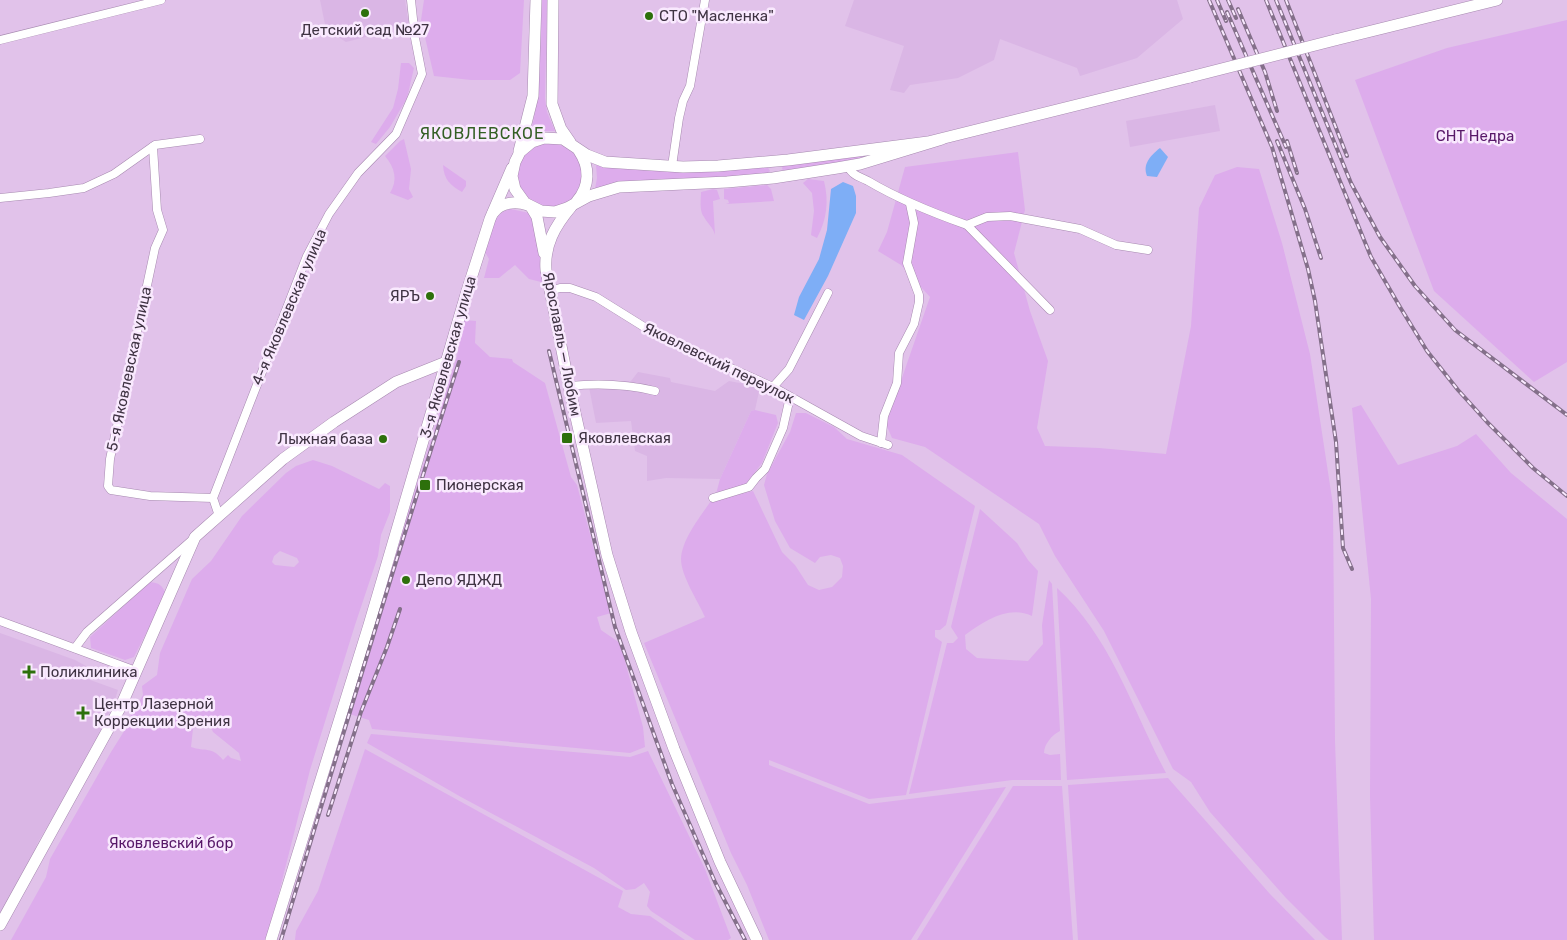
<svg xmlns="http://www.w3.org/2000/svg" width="1567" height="940" viewBox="0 0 1567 940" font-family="Rubik,sans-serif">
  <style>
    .built { fill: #dab6e5 }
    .green { fill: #ddacec; fill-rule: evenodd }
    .water { fill: #7eaef6 }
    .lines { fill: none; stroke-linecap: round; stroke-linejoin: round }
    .street-casing { stroke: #a78ab0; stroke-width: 9 }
    .secondary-casing { stroke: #a78ab0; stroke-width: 12 }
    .street { stroke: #fff; stroke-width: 8 }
    .secondary { stroke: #fff; stroke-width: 11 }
    .rail-casing { stroke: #84708a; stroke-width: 4 }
    .rail { stroke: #f9e9fe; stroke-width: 2; stroke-dasharray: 5.5; stroke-linecap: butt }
    .secondary-bridge-casing { stroke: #a78ab0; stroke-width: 12; stroke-linecap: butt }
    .secondary-bridge { stroke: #fff; stroke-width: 11 }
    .poi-dot { fill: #2d700c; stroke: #f9e9fe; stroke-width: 2 }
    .labels { text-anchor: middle; stroke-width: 5; stroke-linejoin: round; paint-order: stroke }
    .poi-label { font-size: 15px; fill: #3f3343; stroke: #f9e9fe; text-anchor: start }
    .park-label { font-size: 15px; fill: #581869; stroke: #f9e9fe }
    .street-label { font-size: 15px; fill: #3f3343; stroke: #f9e9fe }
    .neighbourhood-label { font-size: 16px; letter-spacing: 1px; fill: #345f25; stroke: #f9e9fe }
  </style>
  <rect width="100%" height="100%" fill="#e1c2ea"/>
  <g class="built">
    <path d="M320 0H405L409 26 346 42 326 29Z"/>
    <path d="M854 0H1177L1183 19 1137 58 1080 76 1077 68 1000 39 994 60 958 78 910 85 904 93 890 90 904 46 845 26Z"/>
    <path d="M1215 105 1220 131 1130 147 1126 121Z"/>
    <path d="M638 372 670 378 671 382 715 391 729 381 760 387 755 410 751 411 720 479 666 478 647 481V456L635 451 631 421 596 423 588 382 631 381Z"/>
    <path d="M0 633 75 660 86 666 82 677 118 690 114 703 82 768 38 842 28 866 0 915Z"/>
  </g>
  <g class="green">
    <path d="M424 0H524L520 73 510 80H471L434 76 421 20Z"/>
    <path d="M542 0H547L545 98 547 112 555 131H542L530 136C542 90 540 47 542 0Z"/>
    <path d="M1567 20V362L1534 382 1434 291 1355 80 1447 48Z"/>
    <path d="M401 63H409L414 68 407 98 390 127 376 144 371 142 393 108 398 89Z"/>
    <path d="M404 139 411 169 409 189 413 197 408 200 390 193C398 180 395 168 385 156L400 141Z"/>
    <circle cx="550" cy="175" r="32"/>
    <path d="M1018 152 1025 210 1014 253 1030 311 1048 361 1037 428 1045 446 1099 448 1166 454 1191 326 1199 208 1215 175 1237 167 1259 169 1282 243 1310 354 1333 505 1335 741 1342 940H1329L1325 937 1286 898 1210 812 1191 782 1173 769 1104 631 1055 556 1039 524 925 447 892 438 886 424 930 297 901 265 878 251 887 232 905 167Z"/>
    <path d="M865 155 866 158 785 172 782 169 783 165Z"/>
    <path d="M443 165 466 181V186L462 192C450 185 444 180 443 165Z"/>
    <path d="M596 165C649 175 713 170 767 166L770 171 768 173 595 189 597 178Z"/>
    <path d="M808 179 824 181C829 201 827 219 817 238L811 235 814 211 812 193 803 183Z"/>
    <path d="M767 185 771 189 774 201 726 204 729 203 728 200 724 199V189Z"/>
    <path d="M713 189 717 190 720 199 713 201 715 235C713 227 708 224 704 217 699 211 701 199 701 192Z"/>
    <path d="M511 209 529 213 534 222 545 283 529 279 515 265 499 278H484L489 259 485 252C491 235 492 212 511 209Z"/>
    <path d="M464 320 476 321 475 343 490 357 512 359 513 362 545 383 571 477 577 485 611 613 597 617 601 630 620 643 643 727 645 747 630 753 372 729 369 720 346 713 457 356Z"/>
    <path d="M1361 405 1398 465 1457 446 1476 434 1511 473 1567 519V940H1374L1370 797 1371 599 1352 408Z"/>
    <path d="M755 410 776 415 778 423 762 463 746 484 716 494 720 479 751 411Z"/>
    <path d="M796 413H806L834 427 847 439 902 455 975 506 946 625 940 630H935V637L942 642 906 795 869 799 769 760V765L869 804 1006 787 911 940H769L747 885 731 853 644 643 705 617C698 601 681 576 681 559 682 539 700 517 711 501L753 491 782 552 795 565 808 585 819 590 832 587 842 577 843 566 840 558 831 555 820 557 815 563 790 548 775 521 764 485 767 474 790 432Z"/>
    <path d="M313 460 332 466 379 489 385 483 390 486V512L381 535 378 556 355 625 310 770 267 940H11L46 877 50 859 70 824 111 752 128 725 135 702 140 700 143 695 142 686 157 675 160 653 192 579 211 561 242 516 286 473 296 466ZM280 551 297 558 299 562 294 567 275 565 272 562 274 556ZM201 720 208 721 213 732 239 753 241 761 231 758 228 755 223 760C212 746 205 752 191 747L193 729 198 725Z"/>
    <path d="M980 509 1017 543 1028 560 1038 571 1032 616C1008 605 985 621 965 635L966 649 977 658 1028 661 1043 644 1042 625 1049 580 1052 584 1060 731C1052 735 1044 744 1044 753L1050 755 1060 754 1061 780H1012L909 794 947 643H953L958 638 951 627Z"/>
    <path d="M150 582C159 583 162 585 166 594L134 657 125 660 91 648 90 637Z"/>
    <path d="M1057 588C1111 637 1133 711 1166 773L1067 780Z"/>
    <path d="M371 734 630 757 648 751 705 869 731 938 728 940H695L651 911 647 906 650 892 644 883 635 889 626 890 594 868 461 797 367 743Z"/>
    <path d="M365 749 623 891 618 907 631 914 650 916 685 940H295L296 931 318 891Z"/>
    <path d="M1168 778 1270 894 1315 940H1078L1068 785Z"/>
    <path d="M1013 786H1062L1073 940H917Z"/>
  </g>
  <g class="water">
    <path d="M1160 148 1168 157 1157 177 1147 176C1142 164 1151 155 1160 148Z"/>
    <path d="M843 182 853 186 856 196V213L828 276 804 320 794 315 799 297 819 259 827 230 831 189Z"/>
  </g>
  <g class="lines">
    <defs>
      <g id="street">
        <path d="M0 40 161 0"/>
        <path d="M153 147 157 210 163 230 155 248 110 459 108 486 111 490 150 496 213 498"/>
        <path d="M672 166 679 118 683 101 690 86 705 0"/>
        <path d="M847 166C856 178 857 175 868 181 900 200 933 213 967 225L987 217 1010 216 1080 229 1116 245 1148 250"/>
        <path d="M0 198 49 193 84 188 114 174 155 145 200 139"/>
        <path d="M967 225 1050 310"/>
        <path d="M550 291 560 288H570L596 297 657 335 773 387 861 436 888 445"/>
        <path d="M569 386C599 383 626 384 655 391"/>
        <path d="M773 387 789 369 828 293"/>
        <path d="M881 443 884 416 897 383 899 353 914 324 919 302V295L907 263 914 223 910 204"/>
        <path d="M713 498 749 487 756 478 765 469 783 428 790 397"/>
        <path d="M219 516 213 498 307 256 329 214 358 173 396 134 422 74 415 38 411 0"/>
        <path d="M0 621 136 671"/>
        <path d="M75 648 87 632 191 541"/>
      </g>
      <g id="secondary">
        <path d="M553 0 552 104 561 129 570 142"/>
        <path d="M1335 40 1497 0"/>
        <path d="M942 139 860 164 837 168 773 178 727 182 619 187 589 196 567 208 555 212 541 211 525 203 515 189 512 176 515 162 520 152 532 142 544 138 563 139 587 155 605 162 683 167 718 166 788 160 928 142 1190 77"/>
        <path d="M519 151 533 96 536 0"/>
        <path d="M577 201C590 186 590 167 579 151"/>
        <path d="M531 207 537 217 544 253"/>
        <path d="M571 207C555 226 544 245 546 270L569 386 607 555 631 632 674 749 720 862 757 940"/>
        <path d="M493 213C501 202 516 201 528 205"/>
        <path d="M0 925 121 706 195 537 283 459 334 422 396 382 446 362"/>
        <path d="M271 940 369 625 467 291 490 219 512 168"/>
      </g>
    </defs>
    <use href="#street" class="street-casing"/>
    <use href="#secondary" class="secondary-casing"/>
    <use href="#street" class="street"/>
    <use href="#secondary" class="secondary"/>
    <defs>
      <g id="rail">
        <path d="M1209 0 1272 147 1308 269 1315 301 1336 442 1343 548 1352 569"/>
        <path d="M1217 0 1226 21"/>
        <path d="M1228 0 1236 18"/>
        <path d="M1266 0 1371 257 1400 307 1427 351 1458 390 1487 422 1533 468 1567 496"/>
        <path d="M1276 0 1351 183 1380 237 1415 286 1455 330 1567 415"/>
        <path d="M1286 0 1347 156"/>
        <path d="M1238 9 1265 72 1277 111"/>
        <path d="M1227 12 1286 147"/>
        <path d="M1277 141 1305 209 1321 258"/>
        <path d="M1287 141 1297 173"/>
        <path d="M549 351 615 627 672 784 715 882 745 940"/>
        <path d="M328 815 361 712 387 647 400 609"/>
        <path d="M281 940C339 747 397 554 459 362"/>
      </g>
    </defs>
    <use href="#rail" class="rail-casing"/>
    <use href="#rail" class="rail"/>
    <defs>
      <path id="secondary-bridge" d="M1190 77 1335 40"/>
    </defs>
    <use href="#secondary-bridge" class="secondary-bridge-casing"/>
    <use href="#secondary-bridge" class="secondary-bridge"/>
  </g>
  <g class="poi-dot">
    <circle cx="365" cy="13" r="5"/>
    <circle cx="649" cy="16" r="5"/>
    <circle cx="430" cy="296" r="5"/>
    <rect x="561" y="432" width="12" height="12" rx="2.5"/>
    <circle cx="383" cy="439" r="5"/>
    <rect x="419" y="479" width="12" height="12" rx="2.5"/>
    <circle cx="406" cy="580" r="5"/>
    <path d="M26.5 664.5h5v5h5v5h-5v5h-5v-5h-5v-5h5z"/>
    <path d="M80.5 705.5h5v5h5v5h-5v5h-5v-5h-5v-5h5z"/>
  </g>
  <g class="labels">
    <g class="poi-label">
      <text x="659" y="21">СТО "Масленка"</text>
      <text x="365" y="35" text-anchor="middle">Детский сад №27</text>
      <text x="420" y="301" text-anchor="end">ЯРЪ</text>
      <text x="578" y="443">Яковлевская</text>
      <text x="373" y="444" text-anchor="end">Лыжная база</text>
      <text x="436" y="490">Пионерская</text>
      <text x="416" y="585">Депо ЯДЖД</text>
      <text x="40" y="677">Поликлиника</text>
      <text x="94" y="709">Центр Лазерной<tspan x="94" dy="17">Коррекции Зрения</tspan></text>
    </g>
    <g class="park-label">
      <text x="1475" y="141">СНТ Недра</text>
      <text x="171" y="848">Яковлевский бор</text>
    </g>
    <g class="street-label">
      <text transform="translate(289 307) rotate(-67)" y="5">4-я Яковлевская улица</text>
      <text transform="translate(562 344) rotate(79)" y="5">Ярославль — Любим</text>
      <text transform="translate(448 357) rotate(-74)" y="5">3-я Яковлевская улица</text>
      <text transform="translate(719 363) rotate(26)" y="5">Яковлевский переулок</text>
      <text transform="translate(129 369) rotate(-78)" y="5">5-я Яковлевская улица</text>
    </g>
    <g class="neighbourhood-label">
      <text x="482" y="139">ЯКОВЛЕВСКОЕ</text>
    </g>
  </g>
</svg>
